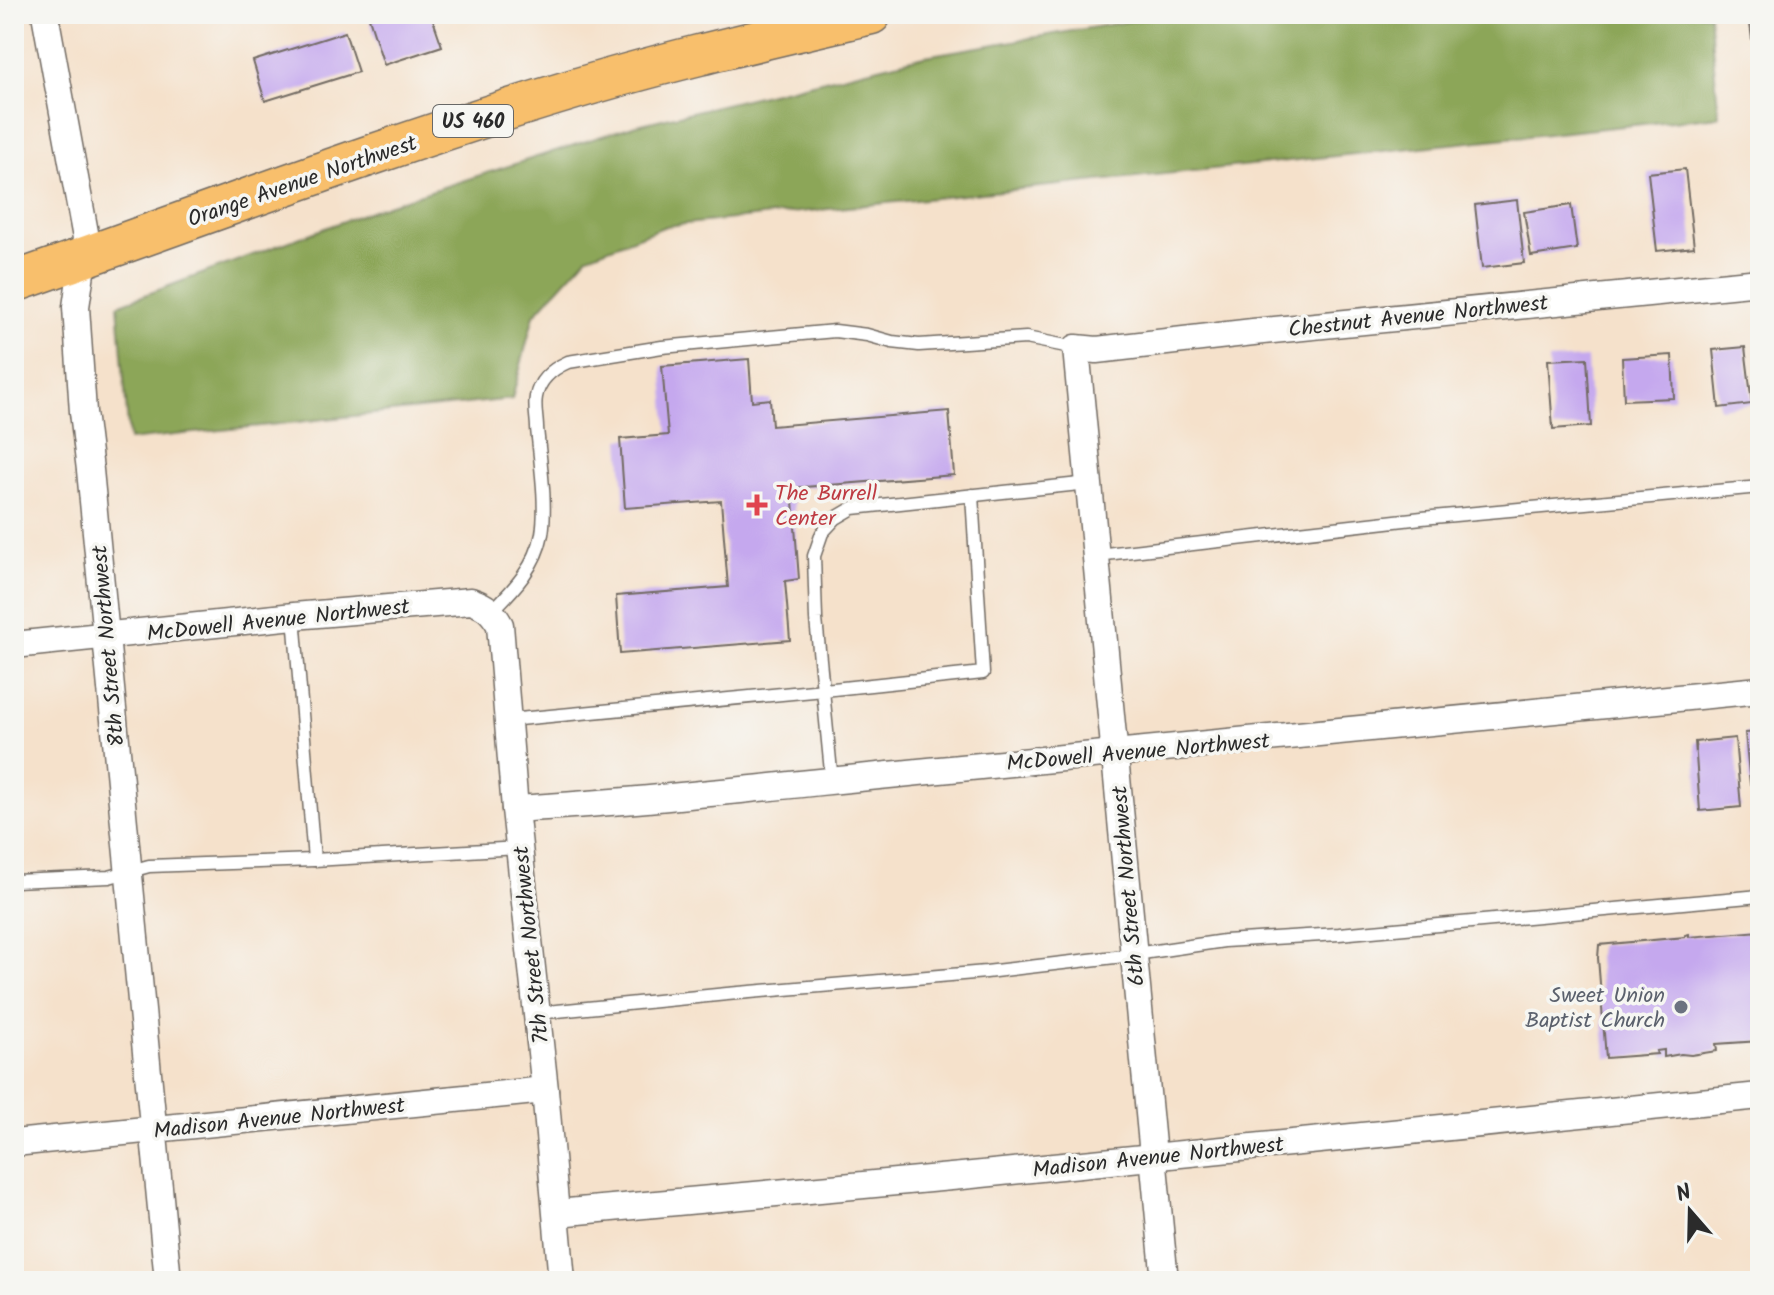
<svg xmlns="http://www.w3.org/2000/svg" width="1774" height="1295" viewBox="0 0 1774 1295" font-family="Kalam,sans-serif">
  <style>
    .forest { fill: #8ca658; stroke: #5c6842; stroke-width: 2 }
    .building { fill: #c5a8ee }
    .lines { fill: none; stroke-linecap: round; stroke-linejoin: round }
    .lane-casing { stroke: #726b63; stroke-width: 15 }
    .street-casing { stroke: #726b63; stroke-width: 29 }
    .primary-casing { stroke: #726b63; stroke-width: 43 }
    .lane { stroke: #fff; stroke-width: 12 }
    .street { stroke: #fff; stroke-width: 26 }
    .primary { stroke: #f8bf6c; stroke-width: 40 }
    .health-dot { fill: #e0444e; stroke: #f6f6f2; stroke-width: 3 }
    .worship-dot { fill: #6b7280; stroke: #f6f6f2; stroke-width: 3 }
    .labels { text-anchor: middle; stroke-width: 7; stroke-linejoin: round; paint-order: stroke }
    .shield { fill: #f6f6f2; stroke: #686867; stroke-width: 2 }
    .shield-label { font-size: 20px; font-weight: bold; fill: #2b2b2b }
    .street-label { font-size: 22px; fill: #2b2b2b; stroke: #f6f6f2 }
    .health-label { font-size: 22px; fill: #be3a42; stroke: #f6f6f2; text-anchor: start }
    .worship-label { font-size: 22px; fill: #5b616d; stroke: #f6f6f2; text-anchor: end }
  </style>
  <rect width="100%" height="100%" fill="#f6f6f2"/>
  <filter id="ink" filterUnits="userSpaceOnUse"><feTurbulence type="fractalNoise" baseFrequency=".0125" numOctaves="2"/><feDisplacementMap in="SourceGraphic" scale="16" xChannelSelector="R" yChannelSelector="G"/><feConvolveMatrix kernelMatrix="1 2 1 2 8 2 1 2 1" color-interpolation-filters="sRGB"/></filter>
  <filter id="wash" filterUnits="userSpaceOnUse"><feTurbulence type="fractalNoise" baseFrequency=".006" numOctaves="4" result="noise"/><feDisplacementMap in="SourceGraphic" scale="32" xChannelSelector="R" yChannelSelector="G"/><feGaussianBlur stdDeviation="1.8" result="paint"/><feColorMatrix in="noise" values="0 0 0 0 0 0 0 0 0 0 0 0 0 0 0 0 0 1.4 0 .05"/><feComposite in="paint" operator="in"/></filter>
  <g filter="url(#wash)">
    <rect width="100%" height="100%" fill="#f5e1cb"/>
    <path class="forest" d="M1172 14H1709L1719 116 666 226 588 256 534 315 512 399 129 440 118 305 387 205 633 126 925 56Z"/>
    <g id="blocks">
      <g class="building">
        <path d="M383 14H431L442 46 384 65 369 18Z"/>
        <path d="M1760 15V55H1754L1749 16Z"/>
        <path d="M345 32 358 72 265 101 253 61Z"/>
        <path d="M1685 169 1694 247 1657 251 1648 173Z"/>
        <path d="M1517 200 1524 263 1482 268 1475 205Z"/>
        <path d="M1571 205 1577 249 1531 256 1524 212Z"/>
        <path d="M1745 347 1752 404 1719 408 1713 350Z"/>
        <path d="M1672 355 1674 398 1624 400 1622 358Z"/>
        <path d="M1587 358 1591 426 1553 429 1548 360Z"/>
        <path d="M749 359 752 401 770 399 772 426 949 411 954 475 792 488 799 579 785 581 790 640 620 654 616 596 728 587 721 501 625 508 620 439 668 435 662 366Z"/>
        <path d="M1760 732V783L1750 784 1745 733Z"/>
        <path d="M1735 738 1741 807 1700 811 1695 742Z"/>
        <path d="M1760 931V1041L1716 1044 1717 1051 1691 1055 1681 1054 1664 1057V1050L1656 1051 1657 1054 1606 1058 1598 958 1599 945 1685 937V935L1689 934V937Z"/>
      </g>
    </g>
  </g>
  <g filter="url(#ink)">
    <use href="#blocks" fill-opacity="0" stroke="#726b63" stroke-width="2"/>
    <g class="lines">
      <defs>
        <g id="lane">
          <path d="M1097 555 1422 518 1760 487"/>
          <path d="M492 611C514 589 536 566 542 534 547 502 540 461 537 428 537 419 534 407 536 397 539 380 552 369 568 362L662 347 835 331 867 335 892 342 919 345 1026 338 1076 348"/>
          <path d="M294 616 314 860"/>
          <path d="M508 720 824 690 983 673 972 495"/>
          <path d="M832 782 816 619 814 556 822 533 836 518 853 508 1089 483"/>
          <path d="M14 881 109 877 149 866 314 860 519 848"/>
          <path d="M537 1013 727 994 986 972 1115 957 1224 941 1339 934 1760 896"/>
        </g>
        <g id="street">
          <path d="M45 14 86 238 76 307 83 412 90 470 168 1281"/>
          <path d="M14 645 294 616 471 601C486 606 492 611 500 625L515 809 545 1090 562 1281"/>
          <path d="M515 809C664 800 811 782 960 768 1226 742 1493 718 1760 690"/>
          <path d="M14 1143 545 1090"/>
          <path d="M557 1213 962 1176 1760 1096"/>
          <path d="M1165 1281 1076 348 1097 350 1253 332 1760 282"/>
        </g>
        <path id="primary" d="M14 282C197 218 379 148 565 92 666 61 769 38 871 14"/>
      </defs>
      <use href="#lane" class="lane-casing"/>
      <use href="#street" class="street-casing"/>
      <use href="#primary" class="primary-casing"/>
      <use href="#lane" class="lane"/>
      <use href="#street" class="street"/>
      <use href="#primary" class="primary"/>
    </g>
  </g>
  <path class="health-dot" d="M753 493h8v8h8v8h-8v8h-8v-8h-8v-8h8z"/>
  <circle class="worship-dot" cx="1681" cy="1007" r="8"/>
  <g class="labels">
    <rect class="shield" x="433" y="105" width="80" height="32" rx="6"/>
    <g class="shield-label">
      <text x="473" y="128">US 460</text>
    </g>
    <g class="street-label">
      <text transform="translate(302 180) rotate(-19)" y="8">Orange Avenue Northwest</text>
      <text transform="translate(1418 315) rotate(-6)" y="8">Chestnut Avenue Northwest</text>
      <text transform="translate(278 619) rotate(-6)" y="8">McDowell Avenue Northwest</text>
      <text transform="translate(107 646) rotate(-95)" y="8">8th Street Northwest</text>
      <text transform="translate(1138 751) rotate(-5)" y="8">McDowell Avenue Northwest</text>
      <text transform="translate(1127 886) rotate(-95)" y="8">6th Street Northwest</text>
      <text transform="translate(530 945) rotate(-96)" y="8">7th Street Northwest</text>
      <text transform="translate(279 1117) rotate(-6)" y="8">Madison Avenue Northwest</text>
      <text transform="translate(1158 1156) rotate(-6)" y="8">Madison Avenue Northwest</text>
    </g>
    <g class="health-label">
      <text x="775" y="500">The Burrell<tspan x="775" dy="25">Center</tspan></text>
    </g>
    <g class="worship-label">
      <text x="1665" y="1002">Sweet Union<tspan x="1665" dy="25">Baptist Church</tspan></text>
    </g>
  </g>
  <rect width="1774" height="1295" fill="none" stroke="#f6f6f2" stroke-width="48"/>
  <g transform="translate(1690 1211) rotate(340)" stroke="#f6f6f2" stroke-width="6" paint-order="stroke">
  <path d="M0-6L14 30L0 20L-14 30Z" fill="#2b2b2b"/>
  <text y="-12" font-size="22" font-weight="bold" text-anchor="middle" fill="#2b2b2b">N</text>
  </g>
</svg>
